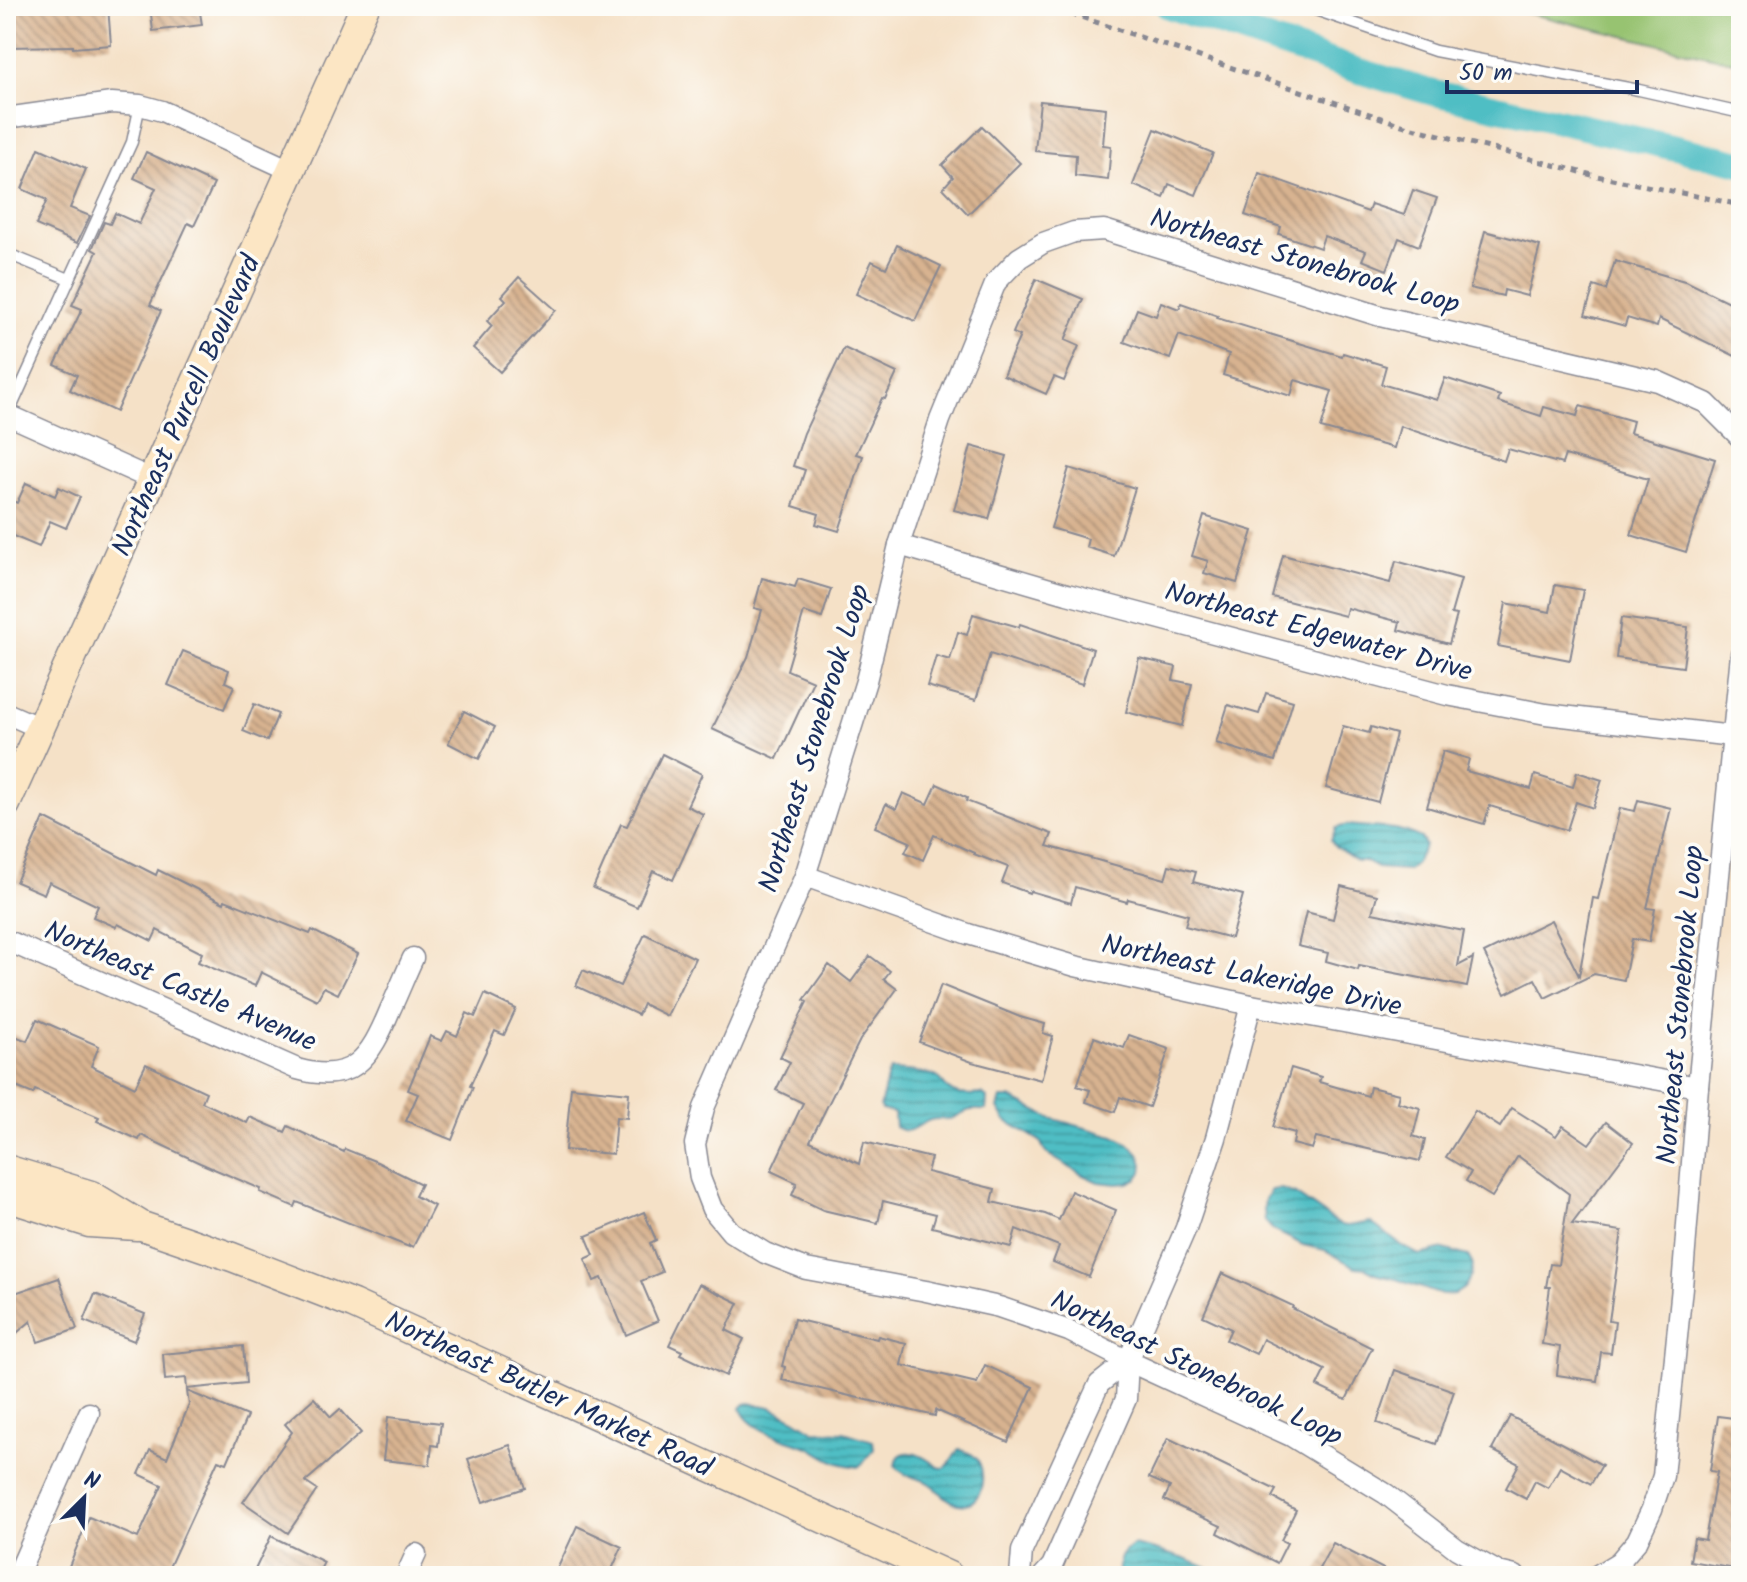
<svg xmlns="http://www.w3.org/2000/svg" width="1747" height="1582" viewBox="0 0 1747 1582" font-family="Kalam,sans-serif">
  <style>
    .green { fill: #97c371; stroke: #597968; stroke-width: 2 }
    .water { fill: url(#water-rules); stroke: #367691; stroke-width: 2 }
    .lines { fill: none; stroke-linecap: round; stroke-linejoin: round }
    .canal { stroke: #50bec4; stroke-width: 26 }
    .building { fill: url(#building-back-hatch) }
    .lane-casing { stroke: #888892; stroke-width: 13 }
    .street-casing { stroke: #888892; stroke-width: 23 }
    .secondary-casing { stroke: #888892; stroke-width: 31 }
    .path { stroke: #888892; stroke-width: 5; stroke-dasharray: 6 6; stroke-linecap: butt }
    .lane { stroke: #fff; stroke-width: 10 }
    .street { stroke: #fff; stroke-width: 20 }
    .secondary { stroke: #fce6c4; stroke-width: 28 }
    .labels { text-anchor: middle; stroke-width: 7; stroke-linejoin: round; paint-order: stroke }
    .street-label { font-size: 28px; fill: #1b2f5e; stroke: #fdfcf7 }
  </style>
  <defs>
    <pattern id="water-rules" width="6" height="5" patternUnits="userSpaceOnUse" patternTransform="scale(2)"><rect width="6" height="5" fill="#50bec4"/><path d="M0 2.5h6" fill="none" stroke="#429ba2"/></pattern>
    <pattern id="building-back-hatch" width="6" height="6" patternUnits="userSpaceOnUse" patternTransform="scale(2)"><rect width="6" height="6" fill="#d8b390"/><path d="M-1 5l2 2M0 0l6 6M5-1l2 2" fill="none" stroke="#ae9279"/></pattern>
  </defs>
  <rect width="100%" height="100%" fill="#fdfcf7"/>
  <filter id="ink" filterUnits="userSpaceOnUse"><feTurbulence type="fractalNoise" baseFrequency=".0125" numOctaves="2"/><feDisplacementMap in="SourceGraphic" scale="16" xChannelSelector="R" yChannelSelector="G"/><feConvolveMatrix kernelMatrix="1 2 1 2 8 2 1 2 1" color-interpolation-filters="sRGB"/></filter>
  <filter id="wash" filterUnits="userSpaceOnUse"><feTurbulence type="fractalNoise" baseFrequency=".006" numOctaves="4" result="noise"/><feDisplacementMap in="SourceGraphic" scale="32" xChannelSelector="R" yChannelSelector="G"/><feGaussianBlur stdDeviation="1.8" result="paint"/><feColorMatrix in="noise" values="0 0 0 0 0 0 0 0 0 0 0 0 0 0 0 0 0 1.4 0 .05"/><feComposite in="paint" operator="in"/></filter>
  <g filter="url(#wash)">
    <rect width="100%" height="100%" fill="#f5e1c7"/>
    <path class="green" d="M1498 6H1741V64Z"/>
    <g class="water">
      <path d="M1347 825 1394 829 1407 832 1421 838 1425 845 1416 863 1408 870 1377 868 1364 861H1357L1335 846 1331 840 1336 828Z"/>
      <path d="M891 1070C905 1071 925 1071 937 1077 945 1082 939 1079 945 1086 955 1097 969 1095 982 1094L987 1098 986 1110C980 1110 972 1109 967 1111 961 1113 956 1118 949 1119 942 1120 937 1118 930 1120 916 1125 912 1136 895 1127L894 1113 881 1110 880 1107 888 1075Z"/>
      <path d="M1001 1098H1011L1050 1118 1114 1136 1128 1143 1139 1154 1143 1164 1142 1172 1138 1178 1128 1183 1117 1184 1098 1182 1081 1174 1046 1153 1040 1141 1005 1120 998 1108Z"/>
      <path d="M1281 1189 1295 1194 1340 1225 1348 1226 1370 1222 1402 1246 1419 1255 1444 1249 1468 1256 1473 1265 1471 1276 1464 1288 1455 1294 1442 1295 1393 1278 1381 1276 1366 1268 1355 1267 1325 1250 1303 1245 1273 1230 1265 1221 1264 1209 1265 1199 1272 1190Z"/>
      <path d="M749 1403 771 1407 795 1419 814 1431 844 1432 873 1441 874 1449 864 1462 858 1467C852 1466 845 1465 839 1463 829 1460 820 1453 811 1448 791 1440 747 1431 741 1408L745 1404Z"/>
      <path d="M959 1450C965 1451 972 1453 976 1458 988 1472 983 1509 958 1504 946 1501 938 1488 927 1482 912 1475 908 1479 895 1466 899 1445 918 1453 931 1462 937 1465 935 1468 943 1468 951 1467 953 1455 959 1450Z"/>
      <path d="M1133 1545C1154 1549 1205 1563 1220 1576H1120C1116 1561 1121 1553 1133 1545Z"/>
    </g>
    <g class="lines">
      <path class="canal" d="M1168 6 1356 70 1430 92 1741 163"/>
    </g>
    <g id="blocks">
      <g class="building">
        <path d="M32 6H108L111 45 73 48V46L6 47V8H32Z"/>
        <path d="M150 6H199L202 25 153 31Z"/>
        <path d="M1040 101 1106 108 1103 145 1111 146 1108 180 1075 176 1076 155 1035 151Z"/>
        <path d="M982 126 1020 163 968 214 943 188 953 177 942 165Z"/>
        <path d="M1155 129 1213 153 1196 195 1169 184 1164 198 1133 185Z"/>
        <path d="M39 148 86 169 70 208 90 216 77 243 36 225 47 200 22 189Z"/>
        <path d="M146 152 214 184 194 226 188 223 150 305 161 311 116 412 70 390 77 375 55 365 82 309 72 305 97 252 92 249 104 222 110 224 115 213 139 224 156 188 134 178Z"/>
        <path d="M1259 173 1368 212 1371 204 1404 215 1413 190 1437 198 1419 246 1399 238 1387 270 1362 260 1366 251 1324 236 1320 248 1279 234 1281 227 1245 215Z"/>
        <path d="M1485 231 1540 246 1527 296 1504 290 1503 296 1470 288Z"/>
        <path d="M897 245 941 266 915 321 856 294 872 261 886 268Z"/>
        <path d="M1615 261 1688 282 1741 308V359L1659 319 1657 327 1627 318 1625 326 1585 315 1594 286 1606 290Z"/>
        <path d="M519 277 556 310 500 372 473 348 492 326 487 321 506 300 502 296Z"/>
        <path d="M1036 279 1083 299 1065 340 1079 346 1064 381 1054 377 1046 394 1003 375 1020 336 1013 333Z"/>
        <path d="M1161 302 1179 309 1181 303 1218 316 1217 318 1342 356 1343 353 1386 366 1381 384 1437 400 1445 378 1500 396 1498 402 1541 416 1544 407 1577 416 1580 406 1633 421 1630 433 1715 459 1686 552 1631 535 1648 479 1565 455 1562 464 1508 449 1504 461 1400 426 1394 448 1321 428 1332 391 1295 380 1291 396 1223 375 1229 354 1179 335 1170 359 1124 342 1137 309 1156 316Z"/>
        <path d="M844 348 897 373 885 399 882 398 856 454 863 456 839 531 816 524 819 514 793 506 805 470 793 466 804 433Z"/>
        <path d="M971 446 1007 456 989 519 954 510Z"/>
        <path d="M1069 468 1135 488 1114 556 1086 547 1088 539 1051 528Z"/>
        <path d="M26 483 55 496 59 487 80 497 66 528 50 521 39 547 6 533V498L17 503Z"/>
        <path d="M1204 516 1253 531 1237 583 1204 573 1208 561 1192 556Z"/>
        <path d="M1283 555 1390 583 1396 561 1461 579 1451 614 1457 615 1449 644 1398 630 1400 622 1347 608 1345 616 1272 597Z"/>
        <path d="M762 578 795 587 798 579 831 589 822 618 804 612 787 670 813 681 777 759 712 729 748 657 762 610 754 608Z"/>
        <path d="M1555 585 1583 590 1570 660 1498 646 1506 603 1550 612Z"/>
        <path d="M973 614 1019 627 1020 624 1093 649 1082 684 990 654 976 700 927 686 936 656 950 660 958 632 967 635Z"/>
        <path d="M1621 618 1688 627 1683 667 1616 658Z"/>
        <path d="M183 651 229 670 225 682 234 686 224 709 168 685Z"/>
        <path d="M1139 658 1176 667 1173 680 1192 684 1182 726 1126 712Z"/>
        <path d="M1266 693 1293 701 1275 761 1216 743 1228 705 1259 714Z"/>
        <path d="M254 704 278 714 267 741 243 731Z"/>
        <path d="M464 711 495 727 479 759 448 743Z"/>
        <path d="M1343 726 1369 733 1371 727 1396 734 1378 802 1326 788Z"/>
        <path d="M1443 751 1469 759 1466 771 1531 789 1535 775 1573 787 1577 772 1602 780 1593 808 1576 802 1567 830 1490 806 1484 824 1427 807Z"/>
        <path d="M662 754 702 774 687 806 703 814 673 880 653 871 637 907 593 888 621 824 627 826Z"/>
        <path d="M937 784 967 798 966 801 1052 834 1047 846 1165 879 1169 865 1196 872 1193 882 1243 895 1231 938 1185 926 1188 915 1128 899 1127 902 1075 887 1071 903 1030 891 1029 893 1002 883 1008 867 974 854V853L934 835 923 860 905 852 910 842 875 827 886 804 896 809 903 793 928 804Z"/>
        <path d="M1638 800 1671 808 1647 908 1655 909 1649 942 1632 939 1624 980 1594 974 1545 998 1535 979 1505 994 1484 953 1551 920 1579 976 1593 898 1598 899 1620 808 1635 811Z"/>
        <path d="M44 818 156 875 158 870 224 903 225 900 310 934 312 930 358 954 338 994 324 987 317 1000 261 972 255 986 198 962 202 953 157 930 152 941 118 924 116 927 93 917 98 906 49 882 44 894 16 882Z"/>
        <path d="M1341 886 1377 895 1372 913 1464 931 1458 966 1473 958 1467 987 1359 966 1358 970 1326 961 1328 953 1298 946 1306 912 1333 919Z"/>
        <path d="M645 934 695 958 667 1016 643 1004 638 1015 576 986 583 970 620 986Z"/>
        <path d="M870 956 890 971 884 979 897 989 860 1040 810 1141 859 1164 864 1142 931 1158 927 1172 995 1189 992 1202 1045 1214 1059 1220 1071 1191 1116 1210 1089 1277 1053 1262 1059 1246 1016 1229 1011 1247 932 1227 936 1214 883 1201 878 1223 823 1210 792 1195 797 1183 771 1171 803 1103 776 1090 790 1062 780 1057 807 1002 804 1000 829 965 851 982Z"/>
        <path d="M941 985 1020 1017 1045 1024 1043 1033 1053 1036 1041 1080 972 1062 919 1042Z"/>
        <path d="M485 994 516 1009 504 1035 495 1031 470 1086 473 1087 452 1140 406 1121 418 1094 408 1090 430 1036 442 1041 447 1031 457 1036 467 1013 475 1017Z"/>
        <path d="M37 1019 99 1046 91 1066 135 1087 146 1064 206 1092 202 1102 247 1123 250 1117 285 1132 288 1126 344 1152 345 1149 377 1162 421 1184 415 1196 434 1206 413 1247 409 1245V1247L297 1202 295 1207 260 1192 261 1189 200 1163 141 1135 139 1140 97 1121 99 1117 35 1090 33 1094 6 1083V1032L27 1041Z"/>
        <path d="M1129 1035 1169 1049 1149 1107 1120 1097 1115 1112 1086 1102 1090 1090 1077 1086 1094 1037 1124 1048Z"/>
        <path d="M1291 1068 1321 1077 1319 1082 1368 1096 1370 1087 1399 1094 1397 1102 1420 1108 1413 1136 1425 1140 1420 1161 1316 1137 1312 1149 1293 1144 1295 1133 1273 1127Z"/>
        <path d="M571 1087 629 1093 627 1118 616 1117 613 1154 565 1150Z"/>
        <path d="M1512 1108 1556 1136 1563 1126 1589 1144 1606 1122 1633 1143 1572 1224 1622 1231 1609 1321 1615 1322 1611 1353 1601 1352 1597 1381 1557 1375 1560 1347 1542 1344 1550 1287H1546L1550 1264 1558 1265 1569 1194 1518 1156 1492 1197 1466 1181 1471 1172 1446 1157 1475 1111 1500 1127Z"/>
        <path d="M644 1212 656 1240 650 1243 662 1272 641 1281 658 1321 626 1335 602 1278 594 1281 585 1259 594 1255 586 1236Z"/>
        <path d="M1222 1273 1293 1306 1292 1308 1372 1348 1346 1400 1317 1386 1325 1370 1263 1339 1256 1354 1226 1340 1231 1329 1203 1316Z"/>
        <path d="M59 1278 77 1329 38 1342 31 1321 6 1342V1296Z"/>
        <path d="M699 1284 739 1303 726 1330 744 1339 726 1376 680 1354 682 1351 669 1345Z"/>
        <path d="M95 1294 145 1314 134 1341 84 1321Z"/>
        <path d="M794 1319 877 1339 878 1336 906 1343 901 1365 977 1383 985 1365 1033 1387 1008 1442 936 1410 935 1416 782 1380 785 1367 782 1366Z"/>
        <path d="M243 1346 246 1383 187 1389 186 1378 165 1380 163 1354Z"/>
        <path d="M1395 1370 1454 1391 1436 1444 1377 1423Z"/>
        <path d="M187 1391 247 1416 227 1463 218 1460 165 1576H65L89 1517 138 1538 162 1485 139 1474 150 1450 167 1458 189 1405Z"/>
        <path d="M314 1398 331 1417 340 1409 361 1433 305 1482 317 1490 288 1533 243 1502 292 1432 285 1424Z"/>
        <path d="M1510 1416 1602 1465 1591 1484 1560 1467 1548 1488 1535 1481 1526 1499 1506 1488 1519 1464 1492 1450Z"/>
        <path d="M1718 1416 1741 1419V1570L1690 1561 1694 1538 1705 1540 1717 1472 1710 1471Z"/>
        <path d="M388 1417 441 1423 438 1446 432 1445 430 1465 383 1460Z"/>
        <path d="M1168 1438 1276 1490 1272 1497 1296 1510 1281 1540 1287 1543 1277 1563 1218 1533 1221 1526 1164 1500 1170 1487 1149 1478Z"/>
        <path d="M510 1445 525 1488 483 1502 468 1459Z"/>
        <path d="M577 1526 622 1547 609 1576H554Z"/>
        <path d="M271 1536 324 1562 317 1576H252Z"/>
        <path d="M1333 1543 1397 1576H1315Z"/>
      </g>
    </g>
  </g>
  <g filter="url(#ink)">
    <use href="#blocks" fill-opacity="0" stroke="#888892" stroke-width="2"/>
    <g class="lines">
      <defs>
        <g id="lane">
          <path d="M1304 6 1435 51 1639 90 1741 113"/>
          <path d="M6 254 13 256 69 279"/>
          <path d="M8 415 132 142 140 105"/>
        </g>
        <g id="street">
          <path d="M6 118 112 103 140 105 162 111 290 170"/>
          <path d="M6 414 151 479"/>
          <path d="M899 545 1067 594 1447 695 1546 714 1732 736"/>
          <path d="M6 713 40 728"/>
          <path d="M805 876 968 934 1075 966 1251 1005 1698 1087"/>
          <path d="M6 940 297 1069C353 1085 370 1058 390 1010 398 993 405 975 413 958"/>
          <path d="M17 1576 89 1413"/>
          <path d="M406 1576 416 1554"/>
          <path d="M1020 1576 1022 1551 1099 1384 1128 1361"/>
          <path d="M1043 1576 1052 1566 1126 1399 1128 1361 1186 1228 1216 1138 1251 1005"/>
          <path d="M1515 1576 1498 1572 1457 1549 1386 1494 1291 1436 1128 1361 1069 1331 999 1307 926 1291 806 1269 765 1253 731 1232 712 1209 700 1178 695 1144 704 1108 805 876 866 681 899 545 940 420 996 282 1019 258 1043 243 1074 232 1104 230 1380 316 1657 381 1706 403 1741 438"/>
          <path d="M1596 1576 1619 1562 1637 1541 1652 1509 1663 1476 1682 1287 1698 1087 1741 654"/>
        </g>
        <g id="secondary">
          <path d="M6 804 365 6"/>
          <path d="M6 1169 91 1195 142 1226 232 1257 353 1304 949 1576"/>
          <path d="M6 1197 89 1223 137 1226"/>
        </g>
      </defs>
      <use href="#lane" class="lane-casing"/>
      <use href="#street" class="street-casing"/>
      <use href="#secondary" class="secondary-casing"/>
      <path class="path" d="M1048 6 1405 126 1592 175 1741 205"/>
      <use href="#lane" class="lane"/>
      <use href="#street" class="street"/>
      <use href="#secondary" class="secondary"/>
    </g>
  </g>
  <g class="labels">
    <g class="street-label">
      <text transform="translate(1305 260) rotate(16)" y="10">Northeast Stonebrook Loop</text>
      <text transform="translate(185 405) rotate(-66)" y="10">Northeast Purcell Boulevard</text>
      <text transform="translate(1319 630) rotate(15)" y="10">Northeast Edgewater Drive</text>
      <text transform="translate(813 738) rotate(-73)" y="10">Northeast Stonebrook Loop</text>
      <text transform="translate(1252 974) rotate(12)" y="10">Northeast Lakeridge Drive</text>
      <text transform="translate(181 985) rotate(23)" y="10">Northeast Castle Avenue</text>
      <text transform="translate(1679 1005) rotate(-85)" y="10">Northeast Stonebrook Loop</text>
      <text transform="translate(1197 1367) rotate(26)" y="10">Northeast Stonebrook Loop</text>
      <text transform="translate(549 1393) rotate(25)" y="10">Northeast Butler Market Road</text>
    </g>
  </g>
  <rect width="1747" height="1582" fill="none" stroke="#fdfcf7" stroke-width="32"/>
  <g transform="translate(84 1498) rotate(24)" stroke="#fdfcf7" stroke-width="6" paint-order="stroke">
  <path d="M0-6L14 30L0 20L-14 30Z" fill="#1b2f5e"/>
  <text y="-12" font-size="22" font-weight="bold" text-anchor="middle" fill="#1b2f5e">N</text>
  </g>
  <path d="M1447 80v12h190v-12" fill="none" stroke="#1b2f5e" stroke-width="4"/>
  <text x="1459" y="80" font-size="24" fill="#1b2f5e" stroke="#fdfcf7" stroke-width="6" paint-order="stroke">50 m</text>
</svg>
